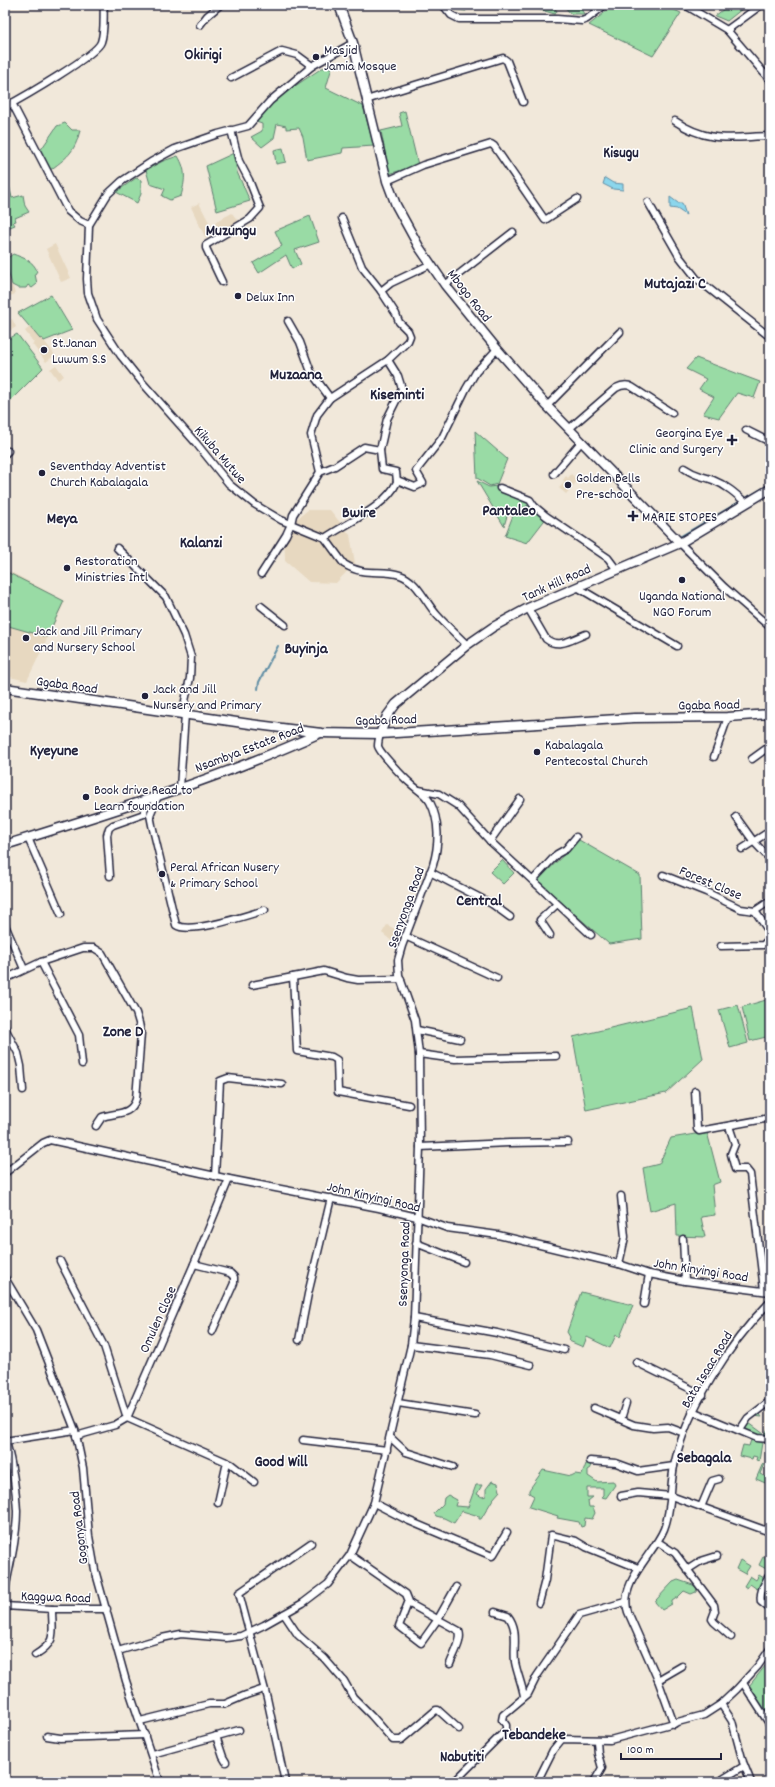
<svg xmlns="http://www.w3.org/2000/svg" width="775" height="1787" viewBox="0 0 775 1787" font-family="Dekko,sans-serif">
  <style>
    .built { fill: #e7d8c0 }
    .green { fill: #99dba5; stroke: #5e7e70 }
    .water { fill: #8bd6ec; stroke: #618ea5 }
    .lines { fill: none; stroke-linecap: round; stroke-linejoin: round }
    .stream { stroke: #618ea5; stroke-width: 2 }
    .street-casing { stroke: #22223b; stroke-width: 9 }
    .secondary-casing { stroke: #22223b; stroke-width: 11 }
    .street { stroke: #fff; stroke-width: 6 }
    .secondary { stroke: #fff; stroke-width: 8 }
    .poi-dot { fill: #22223b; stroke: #fff; stroke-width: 1.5 }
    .labels { text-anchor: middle; stroke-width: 3; stroke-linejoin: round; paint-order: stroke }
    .poi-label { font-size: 14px; fill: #22223b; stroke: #fff; text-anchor: start }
    .street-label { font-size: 14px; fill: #22223b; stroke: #fff }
    .neighbourhood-label { font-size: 15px; font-weight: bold; fill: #22223b; stroke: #fff }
    .quarter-label { font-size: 16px; font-weight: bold; fill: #22223b; stroke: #fff }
  </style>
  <rect width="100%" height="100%" fill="#f1e8da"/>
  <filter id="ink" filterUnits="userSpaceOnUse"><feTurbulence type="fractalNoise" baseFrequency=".025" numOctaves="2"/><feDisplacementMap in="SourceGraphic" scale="8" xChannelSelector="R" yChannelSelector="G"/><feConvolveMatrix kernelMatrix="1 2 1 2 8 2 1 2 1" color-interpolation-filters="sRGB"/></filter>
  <g filter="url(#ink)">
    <g class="built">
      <path d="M199 203 214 232 205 237 191 207Z"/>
      <path d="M232 213 238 221 219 232 215 222Z"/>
      <path d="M55 244 71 278 61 282 46 249Z"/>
      <path d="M5 262 15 294 7 297 5 289Z"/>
      <path d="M12 319 16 327 5 334V324Z"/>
      <path d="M30 327 40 339 42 338 55 355 46 362 32 344 34 343 25 331Z"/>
      <path d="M56 365 64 376 58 380 50 369Z"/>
      <path d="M571 474 578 480 566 494 559 488 565 482 563 480 566 476 568 478Z"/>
      <path d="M308 510H330L350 535 355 563 336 583 309 582 285 561 284 529Z"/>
      <path d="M5 569 65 601 27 681 5 676Z"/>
      <path d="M387 925 401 932 394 943 382 933Z"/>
    </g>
    <g class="green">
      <path d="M450 5H467L466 11 456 10Z"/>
      <path d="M523 5H552L557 11 555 14Z"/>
      <path d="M563 5H579L584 14H571Z"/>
      <path d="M614 5H663L681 13 653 56 589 25Z"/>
      <path d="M729 5H747L727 21 715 16Z"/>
      <path d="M332 67 326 88 363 106 374 146 343 148 342 153 307 160 303 137 299 128 286 129V126L277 124 274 138 262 147 251 137 262 131V124L256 122 271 102 322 68Z"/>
      <path d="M405 111 418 165 389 174 381 131 402 126 399 113Z"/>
      <path d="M65 123 72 130H80C75 153 66 158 49 171L40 151 57 126Z"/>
      <path d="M283 148 286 162 276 164 274 150Z"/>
      <path d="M234 153 237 172 250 201 217 211 206 166Z"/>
      <path d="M178 156C187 171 185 181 181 196L170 200 162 196 165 189 150 184 146 170 163 161Z"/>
      <path d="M136 178 141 180V194L137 203 116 192Z"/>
      <path d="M5 185H9L12 198 23 195 25 206 29 212 15 218 16 221 13 222 15 225 5 229Z"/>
      <path d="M310 216 319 242 295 250 301 264 292 269 286 255 259 273 253 263 282 246 275 231Z"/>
      <path d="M13 254C23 258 33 260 37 271L35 274 37 284 32 288 28 285 26 288H18L12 285 5 260Z"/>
      <path d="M51 295 72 330 44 341 42 338 40 339 18 313Z"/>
      <path d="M17 334 43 368 8 403 5 399V341Z"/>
      <path d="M696 358 760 382 754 398 737 393 719 418 703 414 714 397 699 389 706 379 686 369Z"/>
      <path d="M475 431 507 459 497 484 490 486 477 478Z"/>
      <path d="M477 481 489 487 497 486 529 500 530 504 518 511 531 505 547 517 527 543 505 536 514 513 507 516 504 526Z"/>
      <path d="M5 571 64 601 47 637 5 625Z"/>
      <path d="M579 840 640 875 642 939 609 944 537 881Z"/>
      <path d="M502 860 514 873 503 884 490 872Z"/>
      <path d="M766 1000 770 1016V1036L750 1041 742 1007Z"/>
      <path d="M738 1005 748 1043 730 1048 719 1010Z"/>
      <path d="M693 1008 703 1059 666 1093 586 1110 573 1037Z"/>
      <path d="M707 1132 720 1182 712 1185 715 1215 701 1217 705 1237 677 1236 676 1203 650 1211 643 1168 659 1164 671 1138Z"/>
      <path d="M581 1292 633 1305 620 1337 616 1335 610 1348 587 1337 583 1347 569 1341 570 1337 567 1332Z"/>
      <path d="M758 1412 762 1417 753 1416 749 1423 764 1434 770 1427V1436L757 1435 744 1430 749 1418Z"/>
      <path d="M751 1440 762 1443 759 1461 756 1460 757 1457 753 1456 752 1459 740 1456 743 1445 749 1446Z"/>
      <path d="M590 1463 591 1468 588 1470V1476L597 1482 613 1481 615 1485 606 1498 601 1497 603 1495V1488H587V1497H593L588 1501 589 1507H593L595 1513 592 1519 585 1518 584 1526 581 1527 579 1522 557 1518 558 1516 529 1507 534 1496 529 1493V1490L543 1470 571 1476 575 1474 582 1475 586 1464Z"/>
      <path d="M763 1463 764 1464 760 1474 770 1479V1485L756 1479Z"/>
      <path d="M492 1481 498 1483 500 1491 493 1499 481 1519H479V1516L462 1511 454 1523 444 1518 436 1516 434 1513 443 1504 444 1498 448 1495 457 1500 455 1506 468 1507 476 1485H482L477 1494 482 1497 486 1496V1489Z"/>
      <path d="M763 1557 770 1561 768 1570 759 1565Z"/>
      <path d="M740 1560 750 1566 745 1574 736 1569Z"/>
      <path d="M759 1575 764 1578 757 1589 750 1584 747 1588 744 1586 750 1576 756 1580Z"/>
      <path d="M678 1580 693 1585 697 1588 696 1592 691 1594 684 1591 678 1597 672 1601V1604L662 1610 655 1602 656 1600 673 1582Z"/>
      <path d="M770 1583V1607L764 1600 763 1592Z"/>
      <path d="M770 1660V1722L749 1686Z"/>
    </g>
    <g class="water">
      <path d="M605 178 613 183 623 184V190L613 189 603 184Z"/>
      <path d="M670 197 678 203H682L686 215 677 209 670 208Z"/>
    </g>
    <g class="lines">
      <g class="stream">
        <path d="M681 536 770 484"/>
        <path d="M258 689 259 682 278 646"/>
      </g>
      <defs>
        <g id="street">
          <path d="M443 5 451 15 459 19H557L582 21 587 19 605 5"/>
          <path d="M685 5 727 30 770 80"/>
          <path d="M200 25 207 16 220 5"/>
          <path d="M727 30 761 5"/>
          <path d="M353 43 312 66 270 101 248 126 218 134 175 149 151 162 122 181 108 194 89 225 87 279 88 293 97 319 121 356 141 381 196 443 229 484 254 504 281 520 325 538 344 564C366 578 381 568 400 575 418 581 425 602 437 615 446 625 457 635 467 645"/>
          <path d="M231 78 282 51 297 55 312 66"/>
          <path d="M366 100 503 58 507 61 523 102"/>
          <path d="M12 103 68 211 80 221 89 225"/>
          <path d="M5 107C20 99 97 55 101 42 105 31 103 16 104 5"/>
          <path d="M675 121C709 144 732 137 770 136"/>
          <path d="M387 181 423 165 491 144 494 146 545 220 577 199"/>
          <path d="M648 202 679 256 697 279 770 337"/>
          <path d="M222 282 206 248V245L250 219 260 208 249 180 239 161 231 130"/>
          <path d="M445 285 513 232"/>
          <path d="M381 291 391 283 431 264"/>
          <path d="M288 321 300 342 311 372 330 398"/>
          <path d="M547 406 620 332"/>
          <path d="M570 428 616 388C622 385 627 384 632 387L672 413"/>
          <path d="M746 430 770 442"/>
          <path d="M5 454 8 451"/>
          <path d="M684 468C697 477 700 475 713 480 726 485 736 494 746 503"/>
          <path d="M320 472 335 466 364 447 380 450"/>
          <path d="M554 474 582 441"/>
          <path d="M397 480 415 487 423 483 416 471 442 438 466 389 476 372 497 349"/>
          <path d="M500 488 530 500 534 506 546 516 608 558 617 570"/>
          <path d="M325 538C348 522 385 508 397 482L396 472 382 469 380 450 387 419 402 389 398 376 388 360"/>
          <path d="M680 543 724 587 770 627"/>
          <path d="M117 548 166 597 184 635 191 657 190 678 185 701 188 715"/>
          <path d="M261 574 286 535 291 524 293 515 320 472 311 435 317 415 330 398 388 360 408 341 410 336 408 331 399 322 396 314 381 291 362 267 342 218"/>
          <path d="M577 587 677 646"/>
          <path d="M261 606 285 625"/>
          <path d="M528 608 546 639C559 649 572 639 586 634"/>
          <path d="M714 757 728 717"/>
          <path d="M752 759 770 746"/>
          <path d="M180 788 185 714"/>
          <path d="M419 790 439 794 458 806 490 841 591 935"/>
          <path d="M158 796 150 815 152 825 176 925C190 935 247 915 265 910"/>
          <path d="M736 817 754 842 770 859"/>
          <path d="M28 838 61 914"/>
          <path d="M490 841 520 799"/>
          <path d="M742 849 770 831"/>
          <path d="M430 872 492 904 510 917"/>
          <path d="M663 875 706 892 741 909 755 911 770 901"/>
          <path d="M110 876 107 835 109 828 113 825 144 814 145 801"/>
          <path d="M533 880 557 854 566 849 576 837"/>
          <path d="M755 911 770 933"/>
          <path d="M5 925 24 969"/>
          <path d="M550 935 540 920 557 904"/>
          <path d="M405 936 497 978"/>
          <path d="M721 946 763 945 770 938"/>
          <path d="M41 962 79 1035 82 1064"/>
          <path d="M293 977 297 1051 332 1057 337 1060 338 1092 409 1105"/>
          <path d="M5 979 41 962 83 948H94L102 953 106 960 136 1013 139 1023 141 1033 136 1099C131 1116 116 1112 102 1117L96 1126"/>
          <path d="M252 985 324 971 347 978 358 980 401 979"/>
          <path d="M5 1028 18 1053 21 1066 23 1090"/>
          <path d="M417 1030 460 1039"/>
          <path d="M419 1054 455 1059 556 1056"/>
          <path d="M695 1091 697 1129 699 1131 770 1118"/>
          <path d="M729 1126 735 1144 731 1154 735 1169H746L750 1174 764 1290"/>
          <path d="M420 1147 509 1143 568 1142"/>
          <path d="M5 1173 43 1143 50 1140 229 1179 379 1208 417 1217 447 1228 498 1235 619 1264 649 1274 685 1281 770 1292"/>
          <path d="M215 1176 220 1081 228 1078 282 1084"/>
          <path d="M683 1239 685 1281"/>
          <path d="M416 1243 464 1262"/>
          <path d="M60 1261 104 1346 127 1418 231 1464 254 1482"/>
          <path d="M194 1264 230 1273 234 1277V1283L212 1332"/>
          <path d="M619 1264 625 1237 621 1196"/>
          <path d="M5 1278 36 1330 75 1430 83 1468 89 1536 95 1570 126 1681 160 1782"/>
          <path d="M644 1304 649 1274"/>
          <path d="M414 1318 497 1333 564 1350"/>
          <path d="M299 1340 308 1294 331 1198"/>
          <path d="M411 1345 490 1355 531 1365"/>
          <path d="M636 1362 703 1395"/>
          <path d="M398 1403 475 1415"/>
          <path d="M594 1408 634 1425 653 1428 668 1427 684 1433"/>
          <path d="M692 1411 757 1438 770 1439"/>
          <path d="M621 1419 626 1403"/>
          <path d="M740 1430 748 1418 770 1401"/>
          <path d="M76 1436 115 1425 127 1418 194 1264 229 1179"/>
          <path d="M390 1437 406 1452 453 1467"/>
          <path d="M303 1440 387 1450"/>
          <path d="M5 1441 75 1430"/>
          <path d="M590 1461 616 1463 638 1471 674 1466"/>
          <path d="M621 1496 638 1493 671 1496 770 1532"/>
          <path d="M218 1503 227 1462"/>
          <path d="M374 1503 407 1520 492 1556 494 1554 507 1532"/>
          <path d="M701 1507 712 1481 719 1479"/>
          <path d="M658 1542 675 1553 714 1605 715 1611 712 1619 714 1622 731 1637"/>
          <path d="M350 1555 406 1594 410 1604 459 1631C463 1640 453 1655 450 1664"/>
          <path d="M687 1570 701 1561 717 1556"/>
          <path d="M770 1574C765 1583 759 1591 761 1602L770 1609"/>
          <path d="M5 1590C10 1564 17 1537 17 1511 16 1487 12 1464 6 1441"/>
          <path d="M408 1603 399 1626 421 1643 438 1619 456 1587"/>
          <path d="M539 1603 545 1580 551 1535 576 1541 586 1547 638 1568"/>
          <path d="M5 1606 52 1609H107"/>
          <path d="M495 1612 508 1616C519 1630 513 1646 515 1662 517 1673 522 1684 524 1696"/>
          <path d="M284 1614 298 1635 324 1658 344 1681 353 1697 371 1715 393 1740H401L436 1710H438L459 1729"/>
          <path d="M118 1651 162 1638 181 1634 226 1638 241 1636 264 1625 303 1603 328 1584 350 1555 374 1503 411 1345 414 1318 420 1147 419 1054 415 1020 399 975 398 960 402 946 433 865C439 845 440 821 430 802 425 793 417 790 410 783 404 778 379 752 378 746 378 742 379 738 380 734"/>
          <path d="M35 1655C58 1641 52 1634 52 1609"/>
          <path d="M658 1680 682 1666"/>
          <path d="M743 1683 770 1725"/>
          <path d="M721 1704 732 1721 743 1762 751 1782"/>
          <path d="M140 1721 209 1704H225L246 1695 264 1689"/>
          <path d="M674 1724 658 1680 628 1612C618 1583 654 1554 664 1529 672 1509 670 1486 674 1466 685 1411 731 1341 770 1302"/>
          <path d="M47 1736 60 1738 145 1735"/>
          <path d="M216 1736 223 1757 226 1762"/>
          <path d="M152 1754 239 1730"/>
          <path d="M285 1782 267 1698 239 1593 311 1543"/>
          <path d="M454 1782 506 1730V1725L502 1720 503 1715 528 1694 537 1676 579 1615 625 1602"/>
          <path d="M537 1782 553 1750 562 1739 610 1740 704 1715 721 1704 737 1689 758 1666 770 1649"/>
          <path d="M594 1782 602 1768 598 1754 597 1741"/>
          <path d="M718 1782 744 1766"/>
        </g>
        <g id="secondary">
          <path d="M339 5 353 43 387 181 396 205 419 247 445 285 497 349 547 406 680 543"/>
          <path d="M5 688 250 724 321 733 380 734 634 718 728 717 770 714"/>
          <path d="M380 734 387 716 396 704 467 645 493 627 528 608 680 543 770 489"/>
          <path d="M5 845C111 812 218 779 320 733"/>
        </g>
      </defs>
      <use href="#street" class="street-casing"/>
      <use href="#secondary" class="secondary-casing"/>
      <use href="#street" class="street"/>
      <use href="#secondary" class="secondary"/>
    </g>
  </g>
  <g class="poi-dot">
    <circle cx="316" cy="57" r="4"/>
    <circle cx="238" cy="296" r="4"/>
    <circle cx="44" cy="350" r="4"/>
    <path d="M730 434h4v4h4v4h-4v4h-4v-4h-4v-4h4z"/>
    <circle cx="42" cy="473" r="4"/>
    <circle cx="568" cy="485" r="4"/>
    <path d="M631 510h4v4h4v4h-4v4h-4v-4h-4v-4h4z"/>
    <circle cx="67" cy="568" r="4"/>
    <circle cx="682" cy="580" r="4"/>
    <circle cx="26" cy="638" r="4"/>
    <circle cx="145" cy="696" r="4"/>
    <circle cx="537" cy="752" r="4"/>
    <circle cx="86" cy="797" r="4"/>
    <circle cx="162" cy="874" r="4"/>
  </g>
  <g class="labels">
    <g class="poi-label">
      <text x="324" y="54">Masjid<tspan x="324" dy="16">Jamia Mosque</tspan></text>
      <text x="246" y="301">Delux Inn</text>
      <text x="52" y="347">St.Janan<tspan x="52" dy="16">Luwum S.S</tspan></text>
      <text x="723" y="437" text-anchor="end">Georgina Eye<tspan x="723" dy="16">Clinic and Surgery</tspan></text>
      <text x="50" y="470">Seventhday Adventist<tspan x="50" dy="16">Church Kabalagala</tspan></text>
      <text x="576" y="482">Golden Bells<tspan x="576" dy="16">Pre-school</tspan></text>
      <text x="642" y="521">MARIE STOPES</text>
      <text x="75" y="565">Restoration<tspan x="75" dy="16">Ministries Intl</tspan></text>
      <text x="682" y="600" text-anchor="middle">Uganda National<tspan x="682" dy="16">NGO Forum</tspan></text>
      <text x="34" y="635">Jack and Jill Primary<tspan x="34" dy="16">and Nursery School</tspan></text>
      <text x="153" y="693">Jack and Jill<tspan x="153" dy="16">Nursery and Primary</tspan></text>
      <text x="545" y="749">Kabalagala<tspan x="545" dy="16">Pentecostal Church</tspan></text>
      <text x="94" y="794">Book drive Read to<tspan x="94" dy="16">Learn foundation</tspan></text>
      <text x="170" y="871">Peral African Nusery<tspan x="170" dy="16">&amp; Primary School</tspan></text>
    </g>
    <g class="street-label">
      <text transform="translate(470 295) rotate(52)" y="5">Mbogo Road</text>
      <text transform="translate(221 454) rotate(49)" y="5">Kikuba Mutwe</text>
      <text transform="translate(556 582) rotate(-24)" y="5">Tank Hill Road</text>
      <text transform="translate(67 684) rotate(8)" y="5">Ggaba Road</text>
      <text transform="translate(709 704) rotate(-1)" y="5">Ggaba Road</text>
      <text transform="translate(386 719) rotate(-2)" y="5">Ggaba Road</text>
      <text transform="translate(249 747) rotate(-21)" y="5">Nsambya Estate Road</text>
      <text transform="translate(711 882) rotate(23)" y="5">Forest Close</text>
      <text transform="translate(405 907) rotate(-70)" y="5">Ssenyonga Road</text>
      <text transform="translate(374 1196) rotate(13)" y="5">John Kinyingi Road</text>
      <text transform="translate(403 1264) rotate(-88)" y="5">Ssenyonga Road</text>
      <text transform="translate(701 1269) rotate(9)" y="5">John Kinyingi Road</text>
      <text transform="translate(157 1319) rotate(-66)" y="5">Omulen Close</text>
      <text transform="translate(706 1369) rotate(-59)" y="5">Bata Isaac Road</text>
      <text transform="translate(78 1528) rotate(-97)" y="5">Gogonya Road</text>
      <text transform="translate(56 1596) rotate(2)" y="5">Kaggwa Road</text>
    </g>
    <g class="neighbourhood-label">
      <text x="621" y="157">Kisugu</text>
      <text x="462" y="1761">Nabutiti</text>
    </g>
    <g class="quarter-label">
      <text x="203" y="59">Okirigi</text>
      <text x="231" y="235">Muzungu</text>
      <text x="675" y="288">Mutajazi C</text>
      <text x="296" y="379">Muzaana</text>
      <text x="397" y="399">Kiseminti</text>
      <text x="509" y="515">Pantaleo</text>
      <text x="359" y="517">Bwire</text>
      <text x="62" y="523">Meya</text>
      <text x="201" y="547">Kalanzi</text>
      <text x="306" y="653">Buyinja</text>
      <text x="54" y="755">Kyeyune</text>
      <text x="479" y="905">Central</text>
      <text x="123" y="1036">Zone D</text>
      <text x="704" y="1462">Sebagala</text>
      <text x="281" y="1466">Good Will</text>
      <text x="534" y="1739">Tebandeke</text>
    </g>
  </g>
  <rect width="775" height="1787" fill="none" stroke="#fff" stroke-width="20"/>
  <rect x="10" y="10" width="755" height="1767" fill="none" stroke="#22223b" stroke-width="1.5" filter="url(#ink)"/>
  <path d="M621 1753v6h100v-6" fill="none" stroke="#22223b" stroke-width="2"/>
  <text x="627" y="1753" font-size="12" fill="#22223b" stroke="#ffffff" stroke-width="3" paint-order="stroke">100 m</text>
</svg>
